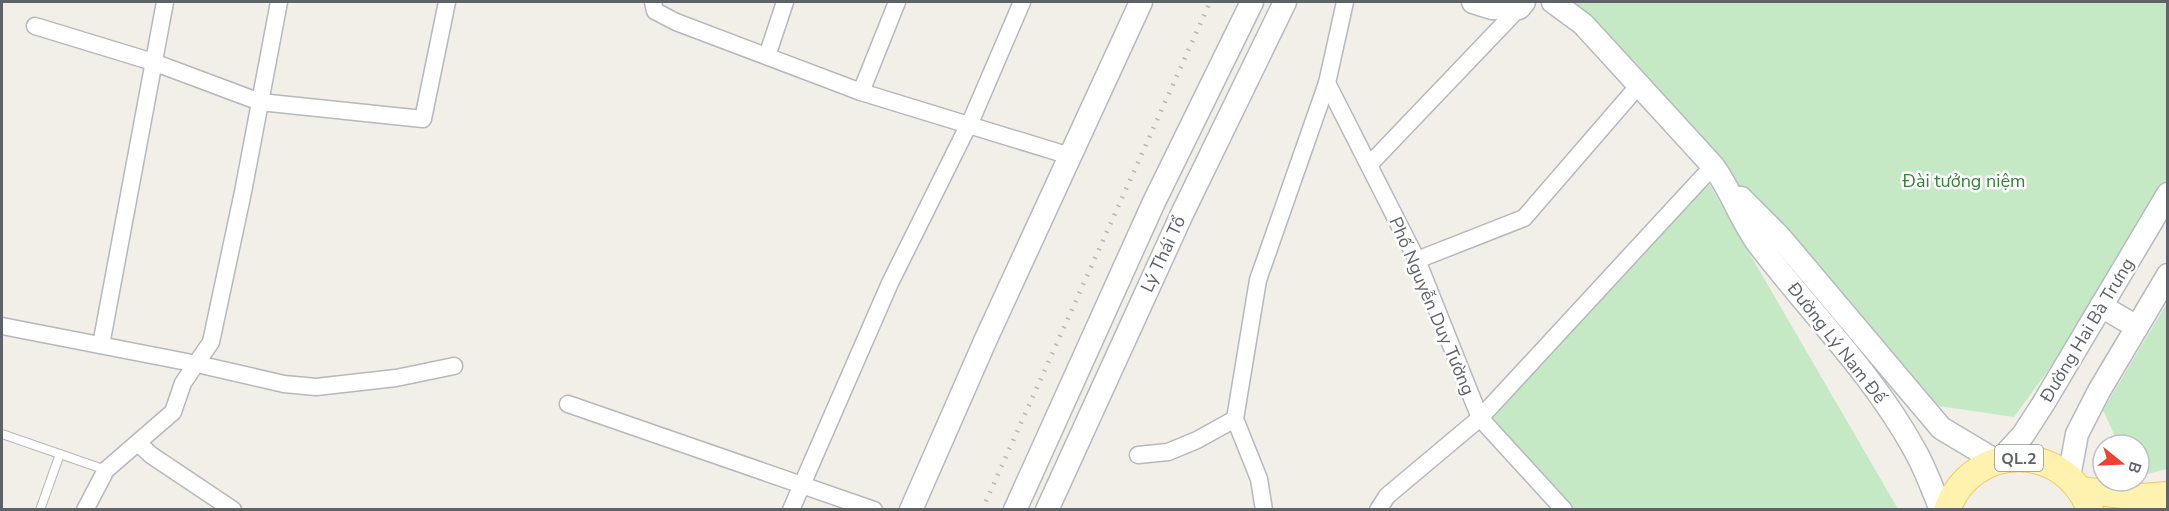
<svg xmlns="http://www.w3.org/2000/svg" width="2169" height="511" viewBox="0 0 2169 511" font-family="'Nunito Sans',sans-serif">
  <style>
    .green { fill: #c5e8c5 }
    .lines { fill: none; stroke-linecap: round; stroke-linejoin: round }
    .lane-casing { stroke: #b5b8bc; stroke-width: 10 }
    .street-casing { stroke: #b5b8bc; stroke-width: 19 }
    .secondary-casing { stroke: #b6babf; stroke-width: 25 }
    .primary-casing { stroke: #f2c960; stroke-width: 28 }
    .lane { stroke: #fff; stroke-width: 8 }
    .street { stroke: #fff; stroke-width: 16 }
    .secondary { stroke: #fff; stroke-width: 22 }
    .primary { stroke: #fff2af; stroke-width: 26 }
    .rail { stroke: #b6b7b8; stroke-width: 4.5; stroke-dasharray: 1.5 8; stroke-linecap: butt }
    .labels { text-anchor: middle; stroke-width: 5; stroke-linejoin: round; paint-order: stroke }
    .shield { fill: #fff; stroke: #8f9295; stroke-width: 1.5 }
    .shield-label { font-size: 16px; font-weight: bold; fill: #5f6368 }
    .park-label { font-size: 18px; fill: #348238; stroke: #fff }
    .street-label { font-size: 18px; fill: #5f6368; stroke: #fff }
  </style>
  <rect width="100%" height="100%" fill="#f1efe8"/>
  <g class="green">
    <path d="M1556 2H2167V193L2125 265 2014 417 1925 404Z"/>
    <path d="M1705 177 1898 509H1567L1480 418Z"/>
    <path d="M2167 303V469L2139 476V445H2119L2103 410Z"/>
  </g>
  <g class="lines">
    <defs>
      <g id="lane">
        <path d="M2 434 106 470"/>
        <path d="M40 510 60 454"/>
      </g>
      <g id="street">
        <path d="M653 2 655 11 676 22 861 92 1070 156"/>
        <path d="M35 26 153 62 260 102 423 119 447 2"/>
        <path d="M767 56 785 2"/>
        <path d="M1327 83 1417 260 1480 418 1564 510"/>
        <path d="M861 92 897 2"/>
        <path d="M1369 165 1519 8"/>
        <path d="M1417 260 1524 218 1639 85"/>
        <path d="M2 326 197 364 284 384 316 387 396 378 454 366"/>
        <path d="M101 345 165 2"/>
        <path d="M568 404 874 510"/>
        <path d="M138 443 151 455 233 510"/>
        <path d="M1138 455 1168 452 1197 440 1235 419"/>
        <path d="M85 510 106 470 173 412 183 383 211 342 243 192 279 2"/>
        <path d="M791 510 890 283 973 116 1022 2"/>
        <path d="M1264 510 1259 479 1235 419 1258 280 1327 83 1345 2"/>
        <path d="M1378 510 1387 496 1480 418 1713 166"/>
      </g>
      <g id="secondary">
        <path d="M1473 2 1492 8H1519L1524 2"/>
        <path d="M1553 2 1583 24 1713 166C1731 190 1741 221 1759 245 1810 312 1872 373 1913 447 1925 467 1932 488 1941 510"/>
        <path d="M1741 198 1779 236 1941 428 1996 461"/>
        <path d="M2101 306 2137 327"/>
        <path d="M2000 460 2023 435 2043 404 2168 194"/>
        <path d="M2069 477 2077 434 2099 391 2168 275"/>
        <path d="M911 510 986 339 1141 2"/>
        <path d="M1015 510 1154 202 1252 2"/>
        <path d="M1047 510 1182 214 1285 2"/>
      </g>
      <g id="primary">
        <path d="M2080 490 2140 497 2168 495"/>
        <path d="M1947 510C1972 441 2065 441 2090 510"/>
      </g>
    </defs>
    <use href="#lane" class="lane-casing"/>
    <use href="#street" class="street-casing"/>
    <use href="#secondary" class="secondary-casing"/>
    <use href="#primary" class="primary-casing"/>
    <use href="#lane" class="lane"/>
    <use href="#street" class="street"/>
    <use href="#secondary" class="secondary"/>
    <use href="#primary" class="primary"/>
    <path class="rail" d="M982 510 1210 2"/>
  </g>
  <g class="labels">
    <rect class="shield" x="1995" y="445" width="48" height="26" rx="4.5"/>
    <g class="shield-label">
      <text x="2019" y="464">QL.2</text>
    </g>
    <g class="park-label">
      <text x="1964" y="187">Đài tưởng niệm</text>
    </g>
    <g class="street-label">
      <text transform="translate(1163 254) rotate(-65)" y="6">Lý Thái Tổ</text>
      <text transform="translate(1432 306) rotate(67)" y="6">Phố Nguyễn Duy Tường</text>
      <text transform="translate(2087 330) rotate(-59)" y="6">Đường Hai Bà Trưng</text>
      <text transform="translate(1837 343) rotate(52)" y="6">Đường Lý Nam Đế</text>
    </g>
  </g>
  <rect width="2169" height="511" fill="none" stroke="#5f6368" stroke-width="6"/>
  <g transform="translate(2121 463) rotate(108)"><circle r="28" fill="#ffffff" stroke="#bfc1c3" stroke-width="1.5"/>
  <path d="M0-4.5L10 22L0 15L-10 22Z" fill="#ea4335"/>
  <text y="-9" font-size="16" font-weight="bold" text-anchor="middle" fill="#5f6368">B</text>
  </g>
</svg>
